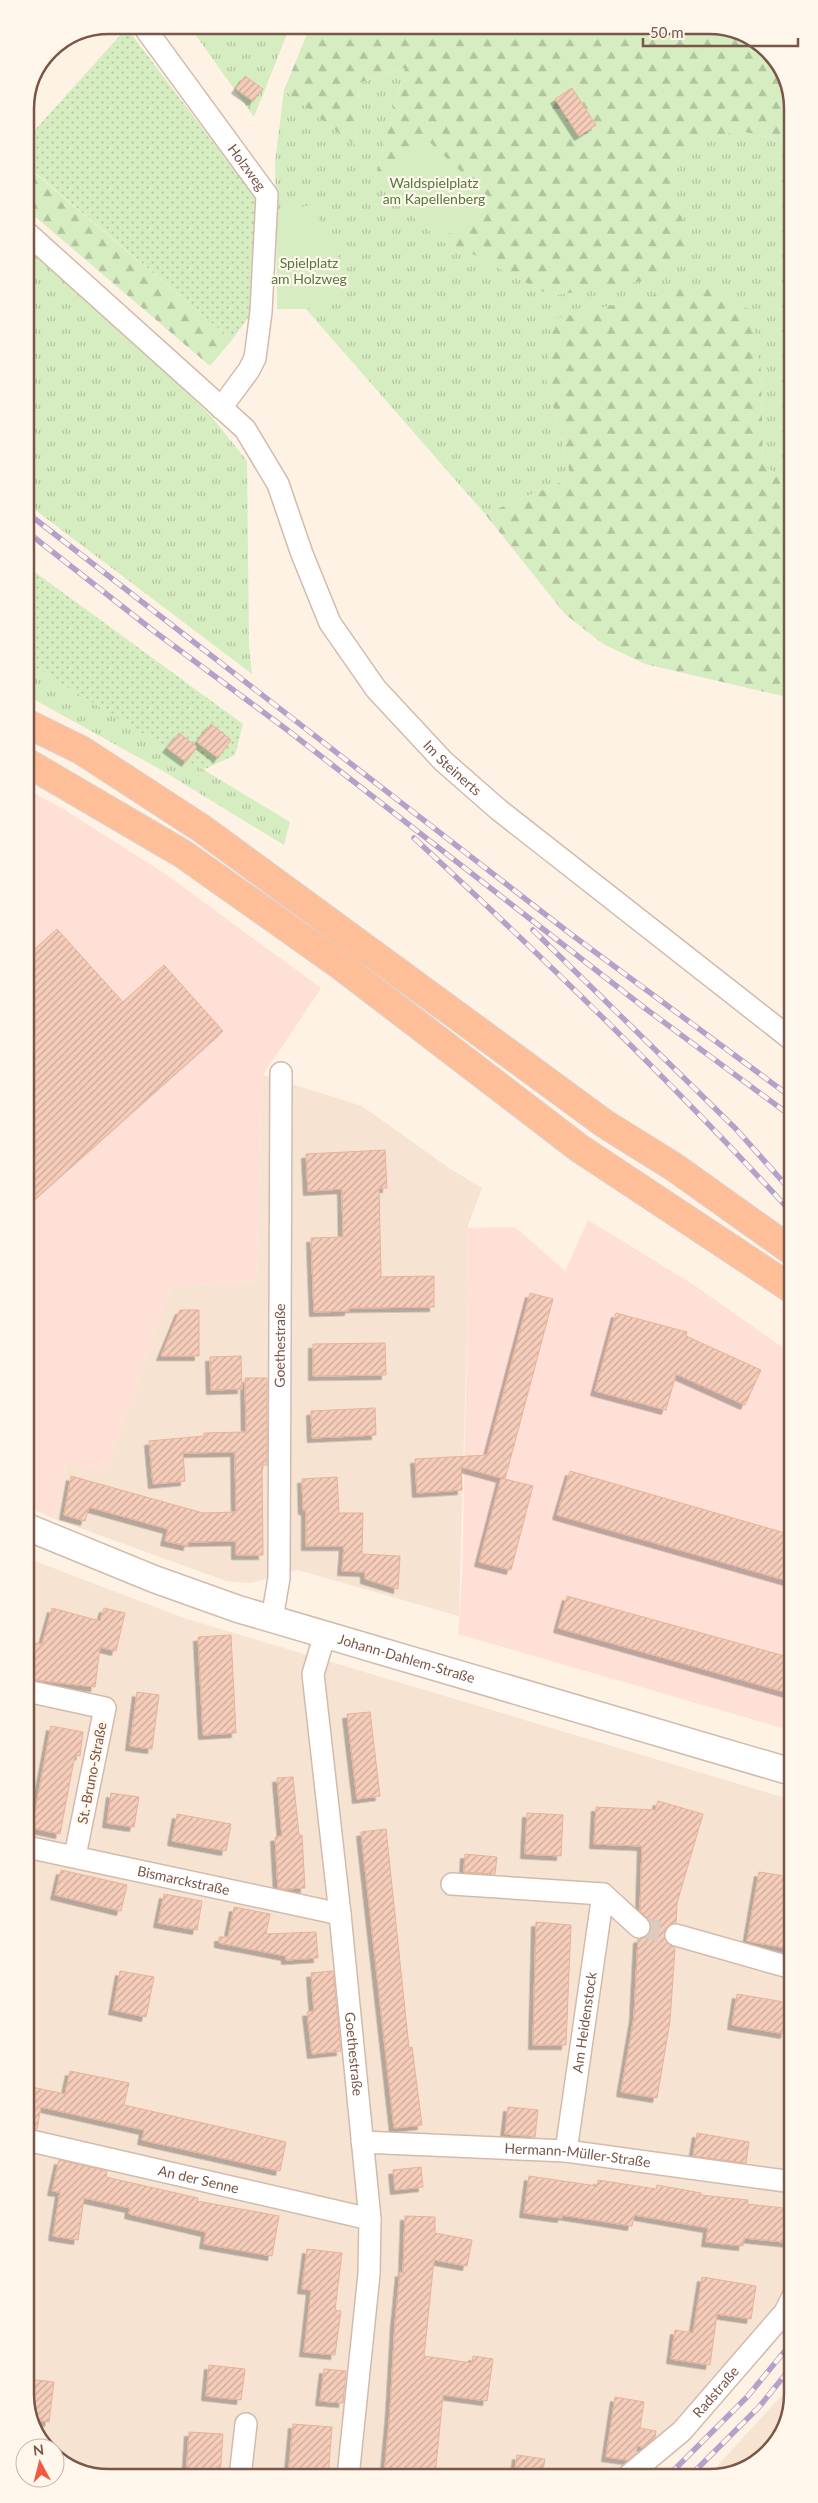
<svg xmlns="http://www.w3.org/2000/svg" width="818" height="2503" viewBox="0 0 818 2503" font-family="Lato,sans-serif">
  <style>
    .residential { fill: #f6e3d2 }
    .commercial { fill: #ffe0d7 }
    .grass { fill: url(#grass-tufts) }
    .forest { fill: url(#forest-firs) }
    .park { fill: #d6edc1 }
    .garden { fill: url(#garden-dots) }
    .building { fill: url(#building-hatch); stroke: #e9b299; filter: url(#shadow) }
    .lines { fill: none; stroke-linecap: round; stroke-linejoin: round }
    .minor-tunnel { stroke: #ddcbbd; stroke-width: 21; stroke-dasharray: 21 11; stroke-linecap: butt }
    .minor-casing { stroke: #d3bbac; stroke-width: 24 }
    .tertiary-casing { stroke: #d3bbac; stroke-width: 29 }
    .trunk-casing { stroke: #dcd3cf; stroke-width: 30 }
    .minor { stroke: #fff; stroke-width: 21 }
    .tertiary { stroke: #fff; stroke-width: 26 }
    .trunk { stroke: #febe98; stroke-width: 28 }
    .rail-casing { stroke: #b4a1c9; stroke-width: 5.5 }
    .rail { stroke: #fff6ec; stroke-width: 4; stroke-dasharray: 11; stroke-linecap: butt }
    .labels { text-anchor: middle; stroke-width: 4.5; stroke-linejoin: round; paint-order: stroke }
    .street-label { font-size: 14px; fill: #795647; stroke: #fff6ec }
    .park-label { font-size: 14px; fill: #527a3c; stroke: #fff6ec }
    .rim { fill: none; stroke: #795647; stroke-width: 2.5 }
  </style>
  <defs>
    <pattern id="grass-tufts" width="24" height="20" patternUnits="userSpaceOnUse" patternTransform="scale(1.25)"><rect width="24" height="20" fill="#d6edc1"/><path d="M3 7l-1-3M5 7V3M7 7l1-3M15 17l-1-3M17 17v-4M19 17l1-3" fill="none" stroke="#b2c39f"/></pattern>
    <pattern id="forest-firs" width="22" height="20" patternUnits="userSpaceOnUse" patternTransform="scale(1.25)"><rect width="22" height="20" fill="#d6edc1"/><path d="M5 1l3.5 6h-7zM16 11l3.5 6h-7z" fill="#b2c39f"/></pattern>
    <pattern id="garden-dots" width="8" height="8" patternUnits="userSpaceOnUse" patternTransform="scale(1.25)"><rect width="8" height="8" fill="#d6edc1"/><path d="M2 2h.1M6 6h.1" fill="none" stroke="#b2c39f" stroke-width="1.8" stroke-linecap="round"/></pattern>
    <pattern id="building-hatch" width="6" height="6" patternUnits="userSpaceOnUse" patternTransform="scale(1.25)"><rect width="6" height="6" fill="#f5cdba"/><path d="M-1 1l2-2M0 6l6-6M5 7l2-2" fill="none" stroke="#cba999"/></pattern>
    <filter id="shadow"><feDropShadow dx="-4.5" dy="4.5" stdDeviation="0" flood-color="#0004"/></filter>
  </defs>
  <rect width="100%" height="100%" fill="#fef2e4"/>
  <g class="residential">
    <path d="M263 1075 362 1106 449 1168 482 1188 467 1228 468 1293 459 1616 298 1570 251 1583 226 1581 55 1519 66 1463 106 1470 171 1287 256 1281Z"/>
    <path d="M27 1558 184 1618 792 1800 793 2320 689 2438 643 2476 103 2478 55 2458V2448H48L28 2416Z"/>
    <path d="M793 2383V2394L776 2445 731 2475H709Z"/>
  </g>
  <g class="commercial">
    <path d="M26 789 60 807 164 873 321 988 263 1075 256 1281 171 1287 106 1471 66 1463 55 1519 27 1507Z"/>
    <path d="M588 1220 694 1285 792 1354V1731L458 1634 462 1579 468 1293 467 1228 515 1227 565 1271Z"/>
  </g>
  <g class="grass">
    <path d="M289 29 254 117 192 30Z"/>
    <path d="M405 68 374 182 441 241 469 252 551 296 694 246 669 189 680 157 700 142 738 130 790 144 791 485 763 465 761 371 546 378 571 478 485 514 306 309 353 285 276 212 275 161 284 90 356 145 359 83Z"/>
    <path d="M25 238 211 416 247 461 249 646 252 674 26 503Z"/>
    <path d="M26 662 290 822 284 845 163 771 26 695Z"/>
  </g>
  <g class="forest">
    <path d="M715 25 764 46 790 87V144L738 130 700 142 680 157 669 189 694 246 668 277 551 296 469 252 441 241 374 182 405 68 359 83 356 146 284 90 309 29Z"/>
    <path d="M25 165 232 340 210 366 25 208Z"/>
    <path d="M702 284 750 310 761 371 763 465 791 485V698L645 664 603 644 565 614 485 514 571 478 546 378 554 319Z"/>
  </g>
  <g class="park">
    <path d="M423 136 498 206 439 239 374 182Z"/>
    <path d="M311 205 353 285 306 309H277L276 212Z"/>
  </g>
  <g class="garden">
    <path d="M124 31H129L256 199 261 281 257 305 232 340 25 164V141Z"/>
    <path d="M32 570 243 724 235 755 203 770 26 662V576Z"/>
  </g>
  <g class="building">
    <path d="M245 76 263 89 253 101 236 89Z"/>
    <path d="M572 88 596 125 579 136 555 99Z"/>
    <path d="M211 724 231 740 218 758 197 742Z"/>
    <path d="M179 733 197 747 186 762 167 748Z"/>
    <path d="M57 929 123 1002 164 965 223 1031 26 1207V957Z"/>
    <path d="M385 1150 387 1188H379L381 1277 434 1276V1307L349 1308V1311L314 1312 311 1238 343 1237 342 1189 308 1191 306 1154Z"/>
    <path d="M530 1293 553 1299 505 1479 461 1467 462 1490 417 1493 415 1459 487 1455Z"/>
    <path d="M180 1310H199V1356H161Z"/>
    <path d="M616 1313 687 1332 686 1336 761 1370 745 1405 676 1374 666 1410 595 1391Z"/>
    <path d="M385 1343 386 1375 313 1376V1344Z"/>
    <path d="M241 1356 242 1389 211 1390 210 1357Z"/>
    <path d="M245 1378H267V1465H262L263 1555H236V1541L188 1542V1546L165 1541 168 1529 89 1507 85 1521 64 1515 71 1476 203 1513 236 1512 235 1452 183 1453 185 1481 153 1484 149 1441 204 1436V1433L246 1432Z"/>
    <path d="M375 1408 376 1435 312 1438 311 1411Z"/>
    <path d="M570 1471 792 1535V1582L557 1515Z"/>
    <path d="M337 1477 339 1513H363L362 1554 400 1556 398 1589 365 1579V1572L342 1571 344 1546H306V1510H303L302 1479Z"/>
    <path d="M501 1478 533 1486 511 1570 479 1562Z"/>
    <path d="M567 1596 792 1658V1694L558 1628Z"/>
    <path d="M52 1608 100 1621 104 1608 125 1613 116 1651 100 1647 95 1687 27 1679V1642L42 1644Z"/>
    <path d="M231 1635 236 1733 203 1735 198 1637Z"/>
    <path d="M137 1692 159 1695 152 1749 130 1746Z"/>
    <path d="M370 1712 380 1796 357 1799 347 1714Z"/>
    <path d="M51 1726 83 1732 80 1756 75 1755 60 1834 32 1828Z"/>
    <path d="M293 1777 299 1835H302L305 1888 284 1889 278 1888 275 1837 282 1836 277 1778Z"/>
    <path d="M111 1793 139 1797 134 1827 107 1823Z"/>
    <path d="M658 1801 703 1814 677 1903 676 1923 668 1926 664 1932 667 1943 675 1948 670 2021 657 2098 621 2092 634 2017 638 1939 648 1936 651 1929V1923L640 1911 642 1846 594 1844 596 1807 655 1810Z"/>
    <path d="M527 1813 563 1815 561 1856 525 1854Z"/>
    <path d="M177 1814 231 1824 226 1851 172 1841Z"/>
    <path d="M386 1829 409 2048 412 2047 422 2125 394 2128 361 1832Z"/>
    <path d="M465 1854 497 1857 495 1874 464 1872Z"/>
    <path d="M61 1870 127 1885 121 1911 55 1895Z"/>
    <path d="M759 1872 792 1877 783 1924 792 1926V1949L747 1941Z"/>
    <path d="M164 1894 202 1901 197 1930 158 1923Z"/>
    <path d="M234 1907 270 1914 266 1934 316 1932 318 1958 286 1960V1956L219 1943V1937H228Z"/>
    <path d="M536 1922 571 1925 566 2045H533Z"/>
    <path d="M120 1971 154 1977 146 2017 113 2010Z"/>
    <path d="M333 1971 341 2051 312 2054 307 2012 314 2011 311 1973Z"/>
    <path d="M737 1994 790 2003 785 2034 732 2025Z"/>
    <path d="M70 2071 129 2083 124 2105 286 2142 280 2171 142 2140 144 2130 41 2107 37 2129 27 2128V2086L65 2094Z"/>
    <path d="M508 2107 538 2110 535 2137 505 2134Z"/>
    <path d="M697 2133 749 2142 746 2163 693 2156Z"/>
    <path d="M59 2160 107 2171 106 2177 198 2198 197 2201 279 2216 272 2256 204 2244 206 2232 129 2214 130 2208 84 2198 78 2240 53 2236 60 2192 52 2191Z"/>
    <path d="M421 2167 423 2187 395 2190 393 2170Z"/>
    <path d="M529 2176 597 2186 598 2180 656 2189 657 2185 701 2193V2195L748 2200 747 2204 793 2209V2243L744 2238 743 2246 706 2242 708 2228 634 2215 632 2226 562 2215V2218L524 2213Z"/>
    <path d="M405 2216 435 2217V2233L472 2240 467 2266 434 2260 424 2356 472 2363 473 2356 493 2359 487 2401 443 2395 435 2476 384 2477 390 2411 395 2323 400 2272 403 2273Z"/>
    <path d="M307 2249 342 2253 335 2310 341 2311 335 2355 304 2352 311 2290 302 2289Z"/>
    <path d="M702 2277 756 2286 751 2319 717 2314 710 2365 671 2359 675 2330 693 2333Z"/>
    <path d="M209 2365 245 2369 241 2400 206 2396Z"/>
    <path d="M324 2369 346 2371 343 2403 320 2401Z"/>
    <path d="M28 2379 54 2382 49 2422 30 2419 28 2416Z"/>
    <path d="M615 2397 644 2402 640 2428 656 2431 655 2438 643 2447 637 2446 636 2453 628 2460 606 2457Z"/>
    <path d="M293 2424 332 2427 328 2477H288Z"/>
    <path d="M189 2432 223 2434 220 2477H186Z"/>
    <path d="M517 2455 545 2459 542 2476H514Z"/>
  </g>
  <g class="lines">
    <path class="minor-tunnel" d="M639 1927 676 1935"/>
    <defs>
      <g id="minor">
        <path id="s1" d="M147 31 267 195 261 312 255 358 249 370 221 408"/>
        <path id="s2" d="M25 231 245 429 278 484 302 554 330 623 376 689 443 761 499 810 791 1039"/>
        <path id="s3" d="M272 1619 279 1578 281 1073"/>
        <path id="s4" d="M325 1634 313 1674 340 1914 370 2219 369 2274 348 2477"/>
        <path d="M27 1691 105 1708 75 1856"/>
        <path id="s5" d="M27 1847 340 1914"/>
        <path d="M452 1884 603 1894"/>
        <path d="M676 1935 792 1968"/>
        <path id="s6" d="M27 2140 370 2219"/>
        <path id="s7" d="M362 2142 566 2151 793 2182"/>
        <path id="s8" d="M566 2151 603 1894 639 1927"/>
        <path id="s9" d="M628 2476 682 2431 785 2312 793 2296"/>
        <path d="M240 2477 246 2424"/>
      </g>
      <g id="tertiary">
        <path id="s10" d="M27 1527 154 1579 238 1609 792 1772"/>
      </g>
      <g id="trunk">
        <path d="M26 723 81 750 201 828 605 1124 674 1167 792 1251"/>
        <path d="M26 762 183 854 340 965 579 1148 792 1289"/>
      </g>
    </defs>
    <use href="#minor" class="minor-casing"/>
    <use href="#tertiary" class="tertiary-casing"/>
    <use href="#trunk" class="trunk-casing"/>
    <use href="#minor" class="minor"/>
    <use href="#tertiary" class="tertiary"/>
    <use href="#trunk" class="trunk"/>
    <defs>
      <g id="rail">
        <path d="M26 512 572 935 791 1097"/>
        <path d="M26 531 151 629 286 729 646 1009 791 1116"/>
        <path d="M414 838C544 958 672 1082 792 1213"/>
        <path d="M533 930 736 1129 792 1192"/>
        <path d="M669 2475 747 2397 793 2341"/>
        <path d="M691 2475 759 2407 793 2365"/>
      </g>
    </defs>
    <use href="#rail" class="rail-casing"/>
    <use href="#rail" class="rail"/>
  </g>
  <g class="labels">
    <g class="street-label">
      <text dy="5" stroke="none"><textPath href="#s1" startOffset="169">Holzweg</textPath></text>
      <text dy="5" stroke="none"><textPath href="#s2" startOffset="699">Im Steinerts</textPath></text>
      <text dy="5" stroke="none"><textPath href="#s3" startOffset="274">Goethestraße</textPath></text>
      <text dy="5" stroke="none"><textPath href="#s10" startOffset="402">Johann-Dahlem-Straße</textPath></text>
      <text transform="translate(92 1773) rotate(-79)" y="5">St.-Bruno-Straße</text>
      <text dy="5" stroke="none"><textPath href="#s5" startOffset="160">Bismarckstraße</textPath></text>
      <text dy="5" stroke="none"><textPath href="#s8" startOffset="130">Am Heidenstock</textPath></text>
      <text dy="5" stroke="none"><textPath href="#s4" startOffset="424">Goethestraße</textPath></text>
      <text dy="5" stroke="none"><textPath href="#s7" startOffset="216">Hermann-Müller-Straße</textPath></text>
      <text dy="5" stroke="none"><textPath href="#s6" startOffset="176">An der Senne</textPath></text>
      <text dy="5" stroke="none"><textPath href="#s9" startOffset="122">Radstraße</textPath></text>
    </g>
    <g class="park-label">
      <text x="434" y="188">Waldspielplatz<tspan x="434" dy="16">am Kapellenberg</tspan></text>
      <text x="309" y="268">Spielplatz<tspan x="309" dy="16">am Holzweg</tspan></text>
    </g>
  </g>
  <path d="M0 0H818V2503H0ZM109 34H709A75 75 0 0 1 784 109V2394A75 75 0 0 1 709 2469H109A75 75 0 0 1 34 2394V109A75 75 0 0 1 109 34Z" fill="#fff6ec" fill-rule="evenodd"/>
  <path class="rim" d="M109 34H709A75 75 0 0 1 784 109V2394A75 75 0 0 1 709 2469H109A75 75 0 0 1 34 2394V109A75 75 0 0 1 109 34Z"/>
  <g transform="translate(40 2463) rotate(353)"><circle r="24" fill="#fff6ec" stroke="#c9b6aa"/>
  <path d="M0-4L9 19L0 12L-9 19Z" fill="#f05c41"/>
  <text y="-8" font-size="14" font-weight="bold" text-anchor="middle" fill="#795647">N</text>
  </g>
  <path d="M643 38v8h155v-8" fill="none" stroke="#795647" stroke-width="2.5"/>
  <text x="650" y="38" font-size="15" fill="#795647" stroke="#fff6ec" stroke-width="4" paint-order="stroke">50 m</text>
</svg>
